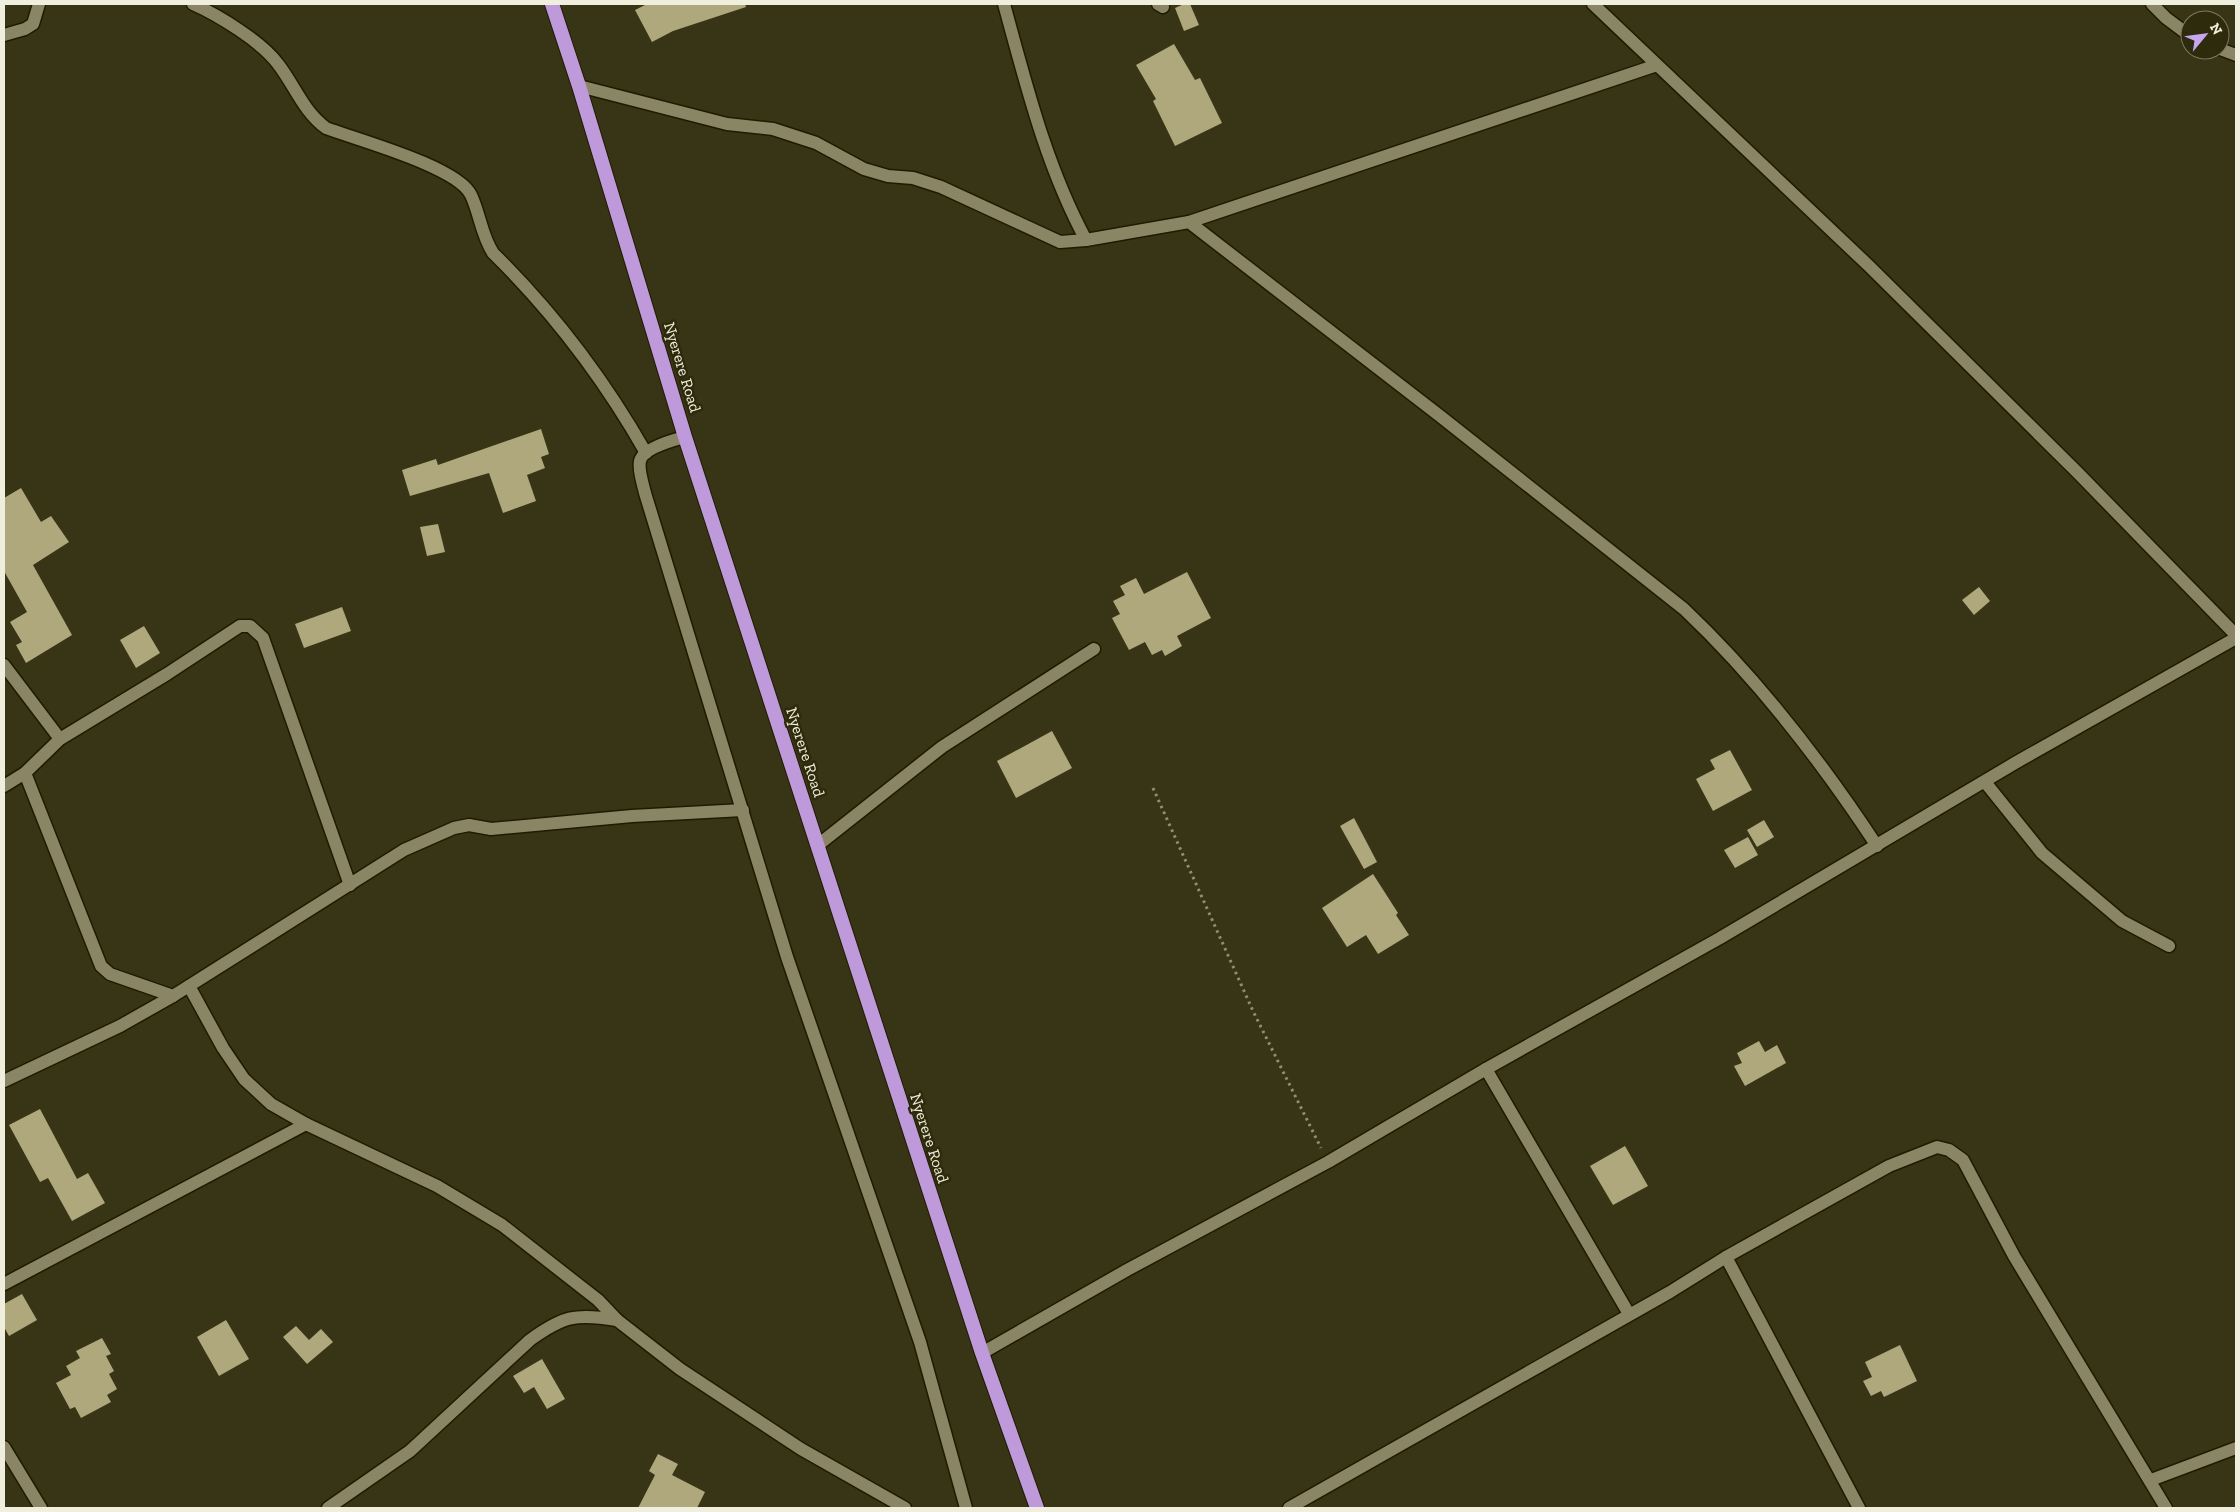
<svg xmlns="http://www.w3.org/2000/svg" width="2240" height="1512" viewBox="0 0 2240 1512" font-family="'Zilla Slab',serif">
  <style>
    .building { fill: #afa87c }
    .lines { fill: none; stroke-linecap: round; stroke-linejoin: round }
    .minor-casing { stroke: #201b00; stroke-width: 15 }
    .trunk-casing { stroke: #201b00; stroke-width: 16 }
    .path { stroke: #918e75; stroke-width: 3; stroke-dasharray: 2.5 4; stroke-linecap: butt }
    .minor { stroke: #8a8565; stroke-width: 12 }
    .trunk { stroke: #be9ada; stroke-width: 14 }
    .labels { text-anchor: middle; stroke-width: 5; stroke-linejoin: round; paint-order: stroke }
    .street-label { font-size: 16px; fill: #f0eedc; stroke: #2e2a0c }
  </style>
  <rect width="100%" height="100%" fill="#383416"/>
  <g class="building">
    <path d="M647 4H745L746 7 673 31 652 42 635 10Z"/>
    <path d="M1184 4H1190L1199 25 1184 31 1175 8Z"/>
    <path d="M1174 44 1195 80 1200 78 1222 123 1175 146 1153 101 1156 99 1136 65Z"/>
    <path d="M541 429 549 454 541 457 545 468 527 475 536 501 503 513 489 473 410 496 402 470 436 459 438 465Z"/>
    <path d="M21 488 41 522 51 516 69 542 33 565 72 635 26 663 16 645 22 642 10 622 27 612 4 571V498Z"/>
    <path d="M438 524 445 552 427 556 420 527Z"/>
    <path d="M1187 572 1211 618 1177 636 1182 646 1165 656 1162 650 1152 655 1145 642 1129 650 1112 618 1120 614 1113 601 1125 595 1120 586 1136 578 1144 594Z"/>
    <path d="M1979 587 1990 601 1974 615 1962 600Z"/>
    <path d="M342 607 351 631 304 648 295 624Z"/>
    <path d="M144 626 160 653 136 668 120 640Z"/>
    <path d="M1052 731 1072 768 1016 798 997 761Z"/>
    <path d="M1730 750 1752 790 1713 811 1696 779 1715 769 1710 760Z"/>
    <path d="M1354 818 1377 862 1364 869 1340 826Z"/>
    <path d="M1764 820 1774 837 1757 847 1747 830Z"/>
    <path d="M1748 837 1758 855 1735 868 1724 850Z"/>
    <path d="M1373 874 1398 913 1396 915 1409 935 1378 954 1366 935 1347 947 1322 908Z"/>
    <path d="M1759 1041 1765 1052 1777 1045 1786 1063 1745 1086 1734 1066 1742 1063 1737 1053Z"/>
    <path d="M40 1109 77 1179 88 1173 105 1203 72 1221 48 1178 40 1182 9 1125Z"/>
    <path d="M1625 1146 1648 1186 1613 1205 1590 1166Z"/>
    <path d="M22 1294 37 1320 9 1336 4 1327V1304Z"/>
    <path d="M226 1320 249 1359 219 1376 197 1337Z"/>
    <path d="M296 1326 309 1340 321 1329 333 1342 307 1364 283 1337Z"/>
    <path d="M102 1338 111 1354 106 1356 114 1371 109 1374 117 1389 107 1395 111 1402 81 1418 75 1407 70 1409 56 1383 71 1375 66 1366 80 1358 76 1351Z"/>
    <path d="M1900 1345 1917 1381 1884 1397 1881 1391 1871 1396 1863 1381 1872 1377 1865 1362Z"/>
    <path d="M542 1359 565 1399 547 1409 534 1387 524 1393 513 1376Z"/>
    <path d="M658 1454 678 1464 672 1475 705 1492 697 1508H638L655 1475 649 1471Z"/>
  </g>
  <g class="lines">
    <defs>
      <g id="minor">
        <path d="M193 4C218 15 262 42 278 64 295 86 303 111 326 128 358 140 458 167 471 195 480 214 481 234 493 253 554 313 604 379 646 453"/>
        <path d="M1004 4C1026 84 1046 166 1086 240"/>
        <path d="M1158 4 1163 7"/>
        <path d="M1593 4 1870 267 2077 472 2236 635"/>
        <path d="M2152 4 2166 18 2190 36"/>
        <path d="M4 35 25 29 33 24 39 4"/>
        <path d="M2220 49 2236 55"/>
        <path d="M579 86 727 124 773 129 816 143 864 169 888 176 913 178 941 187 1060 242 1086 240 1189 222 1440 416 1684 609C1758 679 1821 761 1877 846"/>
        <path d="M1189 222 1657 65"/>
        <path d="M685 437C674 440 643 448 640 461 638 470 643 484 645 493L787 957 920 1342 966 1508"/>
        <path d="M4 665 60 739"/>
        <path d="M25 773 101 966 110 974 173 996"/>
        <path d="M1985 782 2042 853 2122 921 2169 946"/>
        <path d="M4 786 25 773 60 739 167 674 240 626H250L263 638 350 885"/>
        <path d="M818 845 942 747 1094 649"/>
        <path d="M189 986 223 1048 244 1079 271 1104 306 1124 437 1186 502 1225 598 1300 617 1320 680 1369 801 1449 905 1508"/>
        <path d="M1486 1069 1629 1314"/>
        <path d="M4 1081 120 1026 173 996 404 850 454 828 469 825 491 829 632 816 743 810"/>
        <path d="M1726 1257 1859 1508"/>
        <path d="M4 1284 306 1124"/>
        <path d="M982 1353 1127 1270 1328 1162 1486 1069 1720 938 2015 763 2236 638"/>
        <path d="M4 1447 41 1508"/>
        <path d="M2151 1480 2236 1448"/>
        <path d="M328 1508 410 1451 530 1340C563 1316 576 1313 617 1320"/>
        <path d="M1289 1508 1670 1292 1726 1257 1889 1166 1937 1147 1949 1150 1963 1160 2014 1256 2166 1508"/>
      </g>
      <path id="trunk" d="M552 4 579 86 685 437 982 1353 1037 1508"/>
    </defs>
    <use href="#minor" class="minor-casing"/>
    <use href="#trunk" class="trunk-casing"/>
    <path class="path" d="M1153 788 1253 1011 1321 1148"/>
    <use href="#minor" class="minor"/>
    <use href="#trunk" class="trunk"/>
  </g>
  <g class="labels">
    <g class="street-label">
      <text transform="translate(683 367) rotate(73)" y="6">Nyerere Road</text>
      <text transform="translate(806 752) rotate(72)" y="6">Nyerere Road</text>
      <text transform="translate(930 1138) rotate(72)" y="6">Nyerere Road</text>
    </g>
  </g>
  <rect width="2240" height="1512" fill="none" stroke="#f0eedc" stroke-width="10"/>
  <g transform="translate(2205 35) rotate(61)"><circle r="24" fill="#2e2a0c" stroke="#7c785f"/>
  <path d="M0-4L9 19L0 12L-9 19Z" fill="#c8a6ef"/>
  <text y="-8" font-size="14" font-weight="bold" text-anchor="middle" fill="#f0eedc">N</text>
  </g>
</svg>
